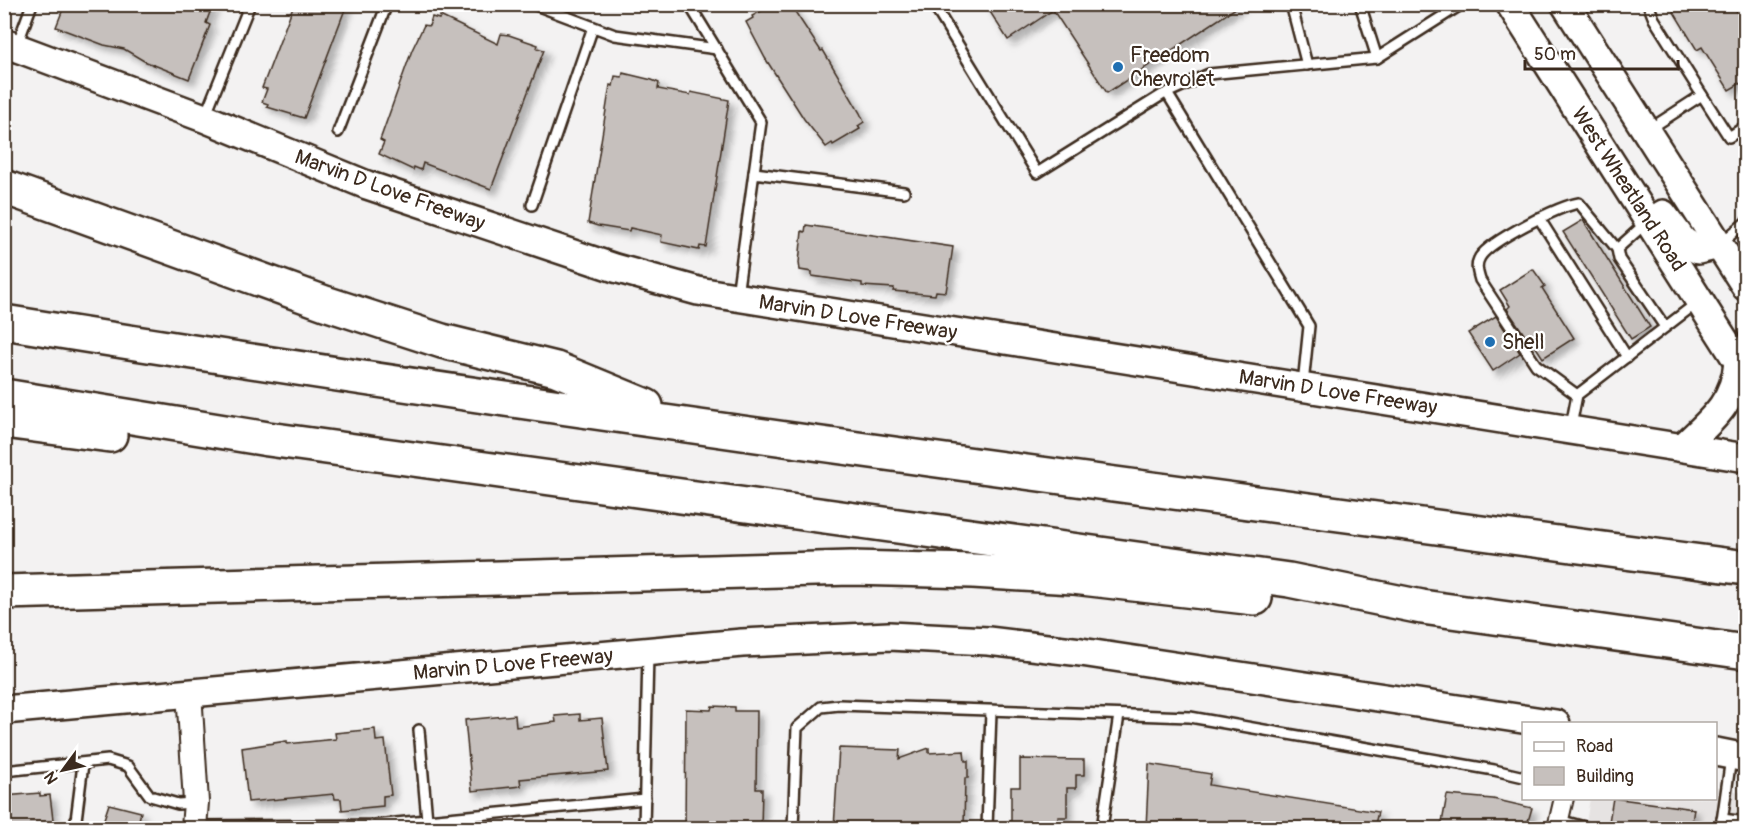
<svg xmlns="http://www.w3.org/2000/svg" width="1750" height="833" viewBox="0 0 1750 833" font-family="Pangolin,sans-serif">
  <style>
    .built { fill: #e6e3e2 }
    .building { fill: #c6c0bd; stroke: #3b2a1e; stroke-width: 1.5; filter: url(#shadow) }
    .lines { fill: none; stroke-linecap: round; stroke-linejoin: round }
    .service-casing { stroke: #3b2a1e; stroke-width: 14 }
    .minor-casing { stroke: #3b2a1e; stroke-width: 22 }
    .tertiary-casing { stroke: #3b2a1e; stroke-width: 28 }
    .secondary-casing { stroke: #3b2a1e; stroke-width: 32 }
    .motorway-casing { stroke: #3b2a1e; stroke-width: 38 }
    .service { stroke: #fff; stroke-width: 9 }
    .minor { stroke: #fff; stroke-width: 18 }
    .tertiary { stroke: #fff; stroke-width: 24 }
    .secondary { stroke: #fff; stroke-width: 27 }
    .motorway { stroke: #fff; stroke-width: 33 }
    .poi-dot { fill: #1f6fb2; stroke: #fff; stroke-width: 2 }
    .labels { text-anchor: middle; stroke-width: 4.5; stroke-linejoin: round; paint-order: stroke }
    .poi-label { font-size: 21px; fill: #3b2a1e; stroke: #fff; text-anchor: start }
    .street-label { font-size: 21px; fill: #3b2a1e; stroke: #fff }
  </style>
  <defs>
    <filter id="shadow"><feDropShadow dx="5.5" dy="5.5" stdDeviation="3" flood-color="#0004"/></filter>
  </defs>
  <rect width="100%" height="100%" fill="#f3f2f2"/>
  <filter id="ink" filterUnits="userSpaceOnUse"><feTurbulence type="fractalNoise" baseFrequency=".0167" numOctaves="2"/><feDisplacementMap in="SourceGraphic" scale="12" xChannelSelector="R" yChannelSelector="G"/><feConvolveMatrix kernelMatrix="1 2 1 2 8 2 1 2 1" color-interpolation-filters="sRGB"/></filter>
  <g filter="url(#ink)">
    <path class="built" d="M1716 787 1745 793V828H1585L1590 799 1716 798Z"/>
    <g class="building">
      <path d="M65 4H213L206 23 210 25 189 79 144 61 124 49 104 45 56 27Z"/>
      <path d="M294 4H347L304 118 267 107 268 104 262 102 267 89 262 88Z"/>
      <path d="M774 4H790L821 51 823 50 860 113 864 122 858 126 860 129 833 145 832 143 826 147 804 119 765 58 746 22 753 18 752 16Z"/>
      <path d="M985 4H1242L1107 93 1053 10 1008 40Z"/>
      <path d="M1669 4H1732L1746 26V80L1729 90 1702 47 1697 50Z"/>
      <path d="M440 16 498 44 501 34 509 35 538 45 537 48 544 50 491 189 423 163 421 170 414 167 413 170 379 154 384 142 380 140 412 50 424 25 429 26 432 17 439 19Z"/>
      <path d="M623 73 652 80 659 83 658 89 690 95 691 92 729 100 706 247 700 246 699 250 661 242 662 235 630 228 629 231 598 226 588 223 610 85 613 86 615 76 622 77Z"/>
      <path d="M1583 220 1650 327 1631 339 1563 232Z"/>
      <path d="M806 225 953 247 946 292 936 291 935 295 893 291 894 288 862 286V283L812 276V272L800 270 799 263 802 231 805 232Z"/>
      <path d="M1533 269 1545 286 1542 288 1574 338 1543 358 1534 344 1532 346 1507 309 1510 306 1500 290Z"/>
      <path d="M1496 316 1520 353 1493 371 1468 333Z"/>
      <path d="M712 706 735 707V711H757L756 789H762L761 828 685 827 686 709 711 710Z"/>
      <path d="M580 714V720L602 718 608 771 520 779 521 786 472 791 465 720 515 715 516 727 556 722 555 716Z"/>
      <path d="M375 729 376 741 385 740 389 778 391 795 383 796V806L342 810 341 799H335L334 794 248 802 242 748 287 741V744L336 739 335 733Z"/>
      <path d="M839 748 900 750 899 759 929 748V753L964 751 965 761H968V778H965L964 828H834Z"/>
      <path d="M1020 759 1084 760V775H1076V788H1067V817H1058L1059 828H1011V787H1020Z"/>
      <path d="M1149 764 1211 774 1209 785 1378 812 1374 828H1146Z"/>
      <path d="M40 793V796L50 795 54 828H4V796Z"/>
      <path d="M1447 795 1493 799 1532 808 1526 828H1441Z"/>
      <path d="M1613 798 1694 809 1691 828H1608Z"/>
      <path d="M109 804 141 812 137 828H101Z"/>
    </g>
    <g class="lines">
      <defs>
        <g id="service">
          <path d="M533 4 615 35 717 49"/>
          <path d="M689 4 761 122 737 295"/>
          <path d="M933 4 1037 173 1162 95 1209 74 1377 58 1462 4"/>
          <path d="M1291 4 1307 65"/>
          <path d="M1360 4 1377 58"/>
          <path d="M1648 4 1654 19 1702 95"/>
          <path d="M17 45 32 4"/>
          <path d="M1167 93 1309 326 1303 384"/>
          <path d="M205 116 250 4"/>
          <path d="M1648 130 1702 95 1729 137 1746 126"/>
          <path d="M338 132 387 4"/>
          <path d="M754 173 904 192"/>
          <path d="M532 205 593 27"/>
          <path d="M1539 218 1627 357"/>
          <path d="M1647 222 1617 249 1619 259 1665 327"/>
          <path d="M1720 244 1746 222"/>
          <path d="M1577 395 1536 365 1480 280C1478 273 1475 265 1480 257 1490 241 1559 206 1579 203L1617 249"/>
          <path d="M1571 426 1577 395 1698 302"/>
          <path d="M419 730 427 820"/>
          <path d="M4 771 108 760 128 766 150 796 178 804 194 803"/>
          <path d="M1722 819 1746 822"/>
          <path d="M1559 820 1588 828"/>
          <path d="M194 826 375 825 645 799"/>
          <path d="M75 828 83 764"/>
          <path d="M644 828 648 654"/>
          <path d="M793 828 797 728 821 707 839 705 1190 717 1494 770 1524 777"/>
          <path d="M987 828 991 711"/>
          <path d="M1102 828 1119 715"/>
          <path d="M1721 828 1731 758"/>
        </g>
        <path id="minor" d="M1557 828 1564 798"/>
        <path id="tertiary" d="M189 692 196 802 194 828"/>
        <g id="secondary">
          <path d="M1510 4 1746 374"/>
          <path d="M1565 4 1746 287"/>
          <path d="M4 43 204 118 367 185 615 268 698 291 1746 458"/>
          <path d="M1663 214 1683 241 1698 250 1719 245"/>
          <path d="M1684 446C1712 420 1735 402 1738 362"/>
          <path d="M4 710 742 643 889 636 988 641 1081 652 1556 724"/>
          <path d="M1716 752 1746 758"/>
        </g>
        <g id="motorway">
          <path d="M4 187 325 303 442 341 556 369 646 406"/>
          <path d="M4 322C583 416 1165 491 1746 568"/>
          <path d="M4 396 268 439 1289 580 1422 607 1746 652"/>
          <path d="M4 421 110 435"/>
          <path d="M4 592 851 568 973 571 1073 577 1255 598"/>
        </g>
      </defs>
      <use href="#service" class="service-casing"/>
      <use href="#minor" class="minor-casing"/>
      <use href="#tertiary" class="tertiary-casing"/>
      <use href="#secondary" class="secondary-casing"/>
      <use href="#motorway" class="motorway-casing"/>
      <use href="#service" class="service"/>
      <use href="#minor" class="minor"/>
      <use href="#tertiary" class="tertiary"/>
      <use href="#secondary" class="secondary"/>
      <use href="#motorway" class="motorway"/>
    </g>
  </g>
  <g class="poi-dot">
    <circle cx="1118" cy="67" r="6"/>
    <circle cx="1490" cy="342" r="6"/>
  </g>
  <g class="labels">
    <g class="poi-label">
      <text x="1130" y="62">Freedom<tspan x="1130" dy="24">Chevrolet</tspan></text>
      <text x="1502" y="349">Shell</text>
    </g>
    <g class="street-label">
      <text transform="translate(1629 189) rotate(57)" y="7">West Wheatland Road</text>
      <text transform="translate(390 190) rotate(20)" y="7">Marvin D Love Freeway</text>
      <text transform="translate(858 317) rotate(9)" y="7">Marvin D Love Freeway</text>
      <text transform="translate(1338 392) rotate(9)" y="7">Marvin D Love Freeway</text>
      <text transform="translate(513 664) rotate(-5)" y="7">Marvin D Love Freeway</text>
    </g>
  </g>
  <rect width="1750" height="833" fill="none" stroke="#fff" stroke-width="24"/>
  <rect x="12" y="12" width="1726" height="809" fill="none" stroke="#3b2a1e" stroke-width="2" filter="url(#ink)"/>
  <rect x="1522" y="722" width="195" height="78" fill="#ffffff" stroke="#b1aaa5" stroke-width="1.5"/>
  <rect x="1534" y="742" width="30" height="9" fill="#ffffff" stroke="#b1aaa5" stroke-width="1.5"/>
  <text x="1576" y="752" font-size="18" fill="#3b2a1e">Road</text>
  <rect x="1534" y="767" width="30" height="18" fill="#c6c0bd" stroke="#b1aaa5" stroke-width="1.5"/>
  <text x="1576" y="782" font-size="18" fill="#3b2a1e">Building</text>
  <g transform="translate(63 770) rotate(237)" stroke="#ffffff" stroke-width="4.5" paint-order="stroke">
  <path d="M0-4.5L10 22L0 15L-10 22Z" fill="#3b2a1e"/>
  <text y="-9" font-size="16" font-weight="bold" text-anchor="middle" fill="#3b2a1e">N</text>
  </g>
  <path d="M1525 60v9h153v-9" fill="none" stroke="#3b2a1e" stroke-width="3"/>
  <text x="1534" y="60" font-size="18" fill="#3b2a1e" stroke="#ffffff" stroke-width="4.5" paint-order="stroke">50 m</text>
</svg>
